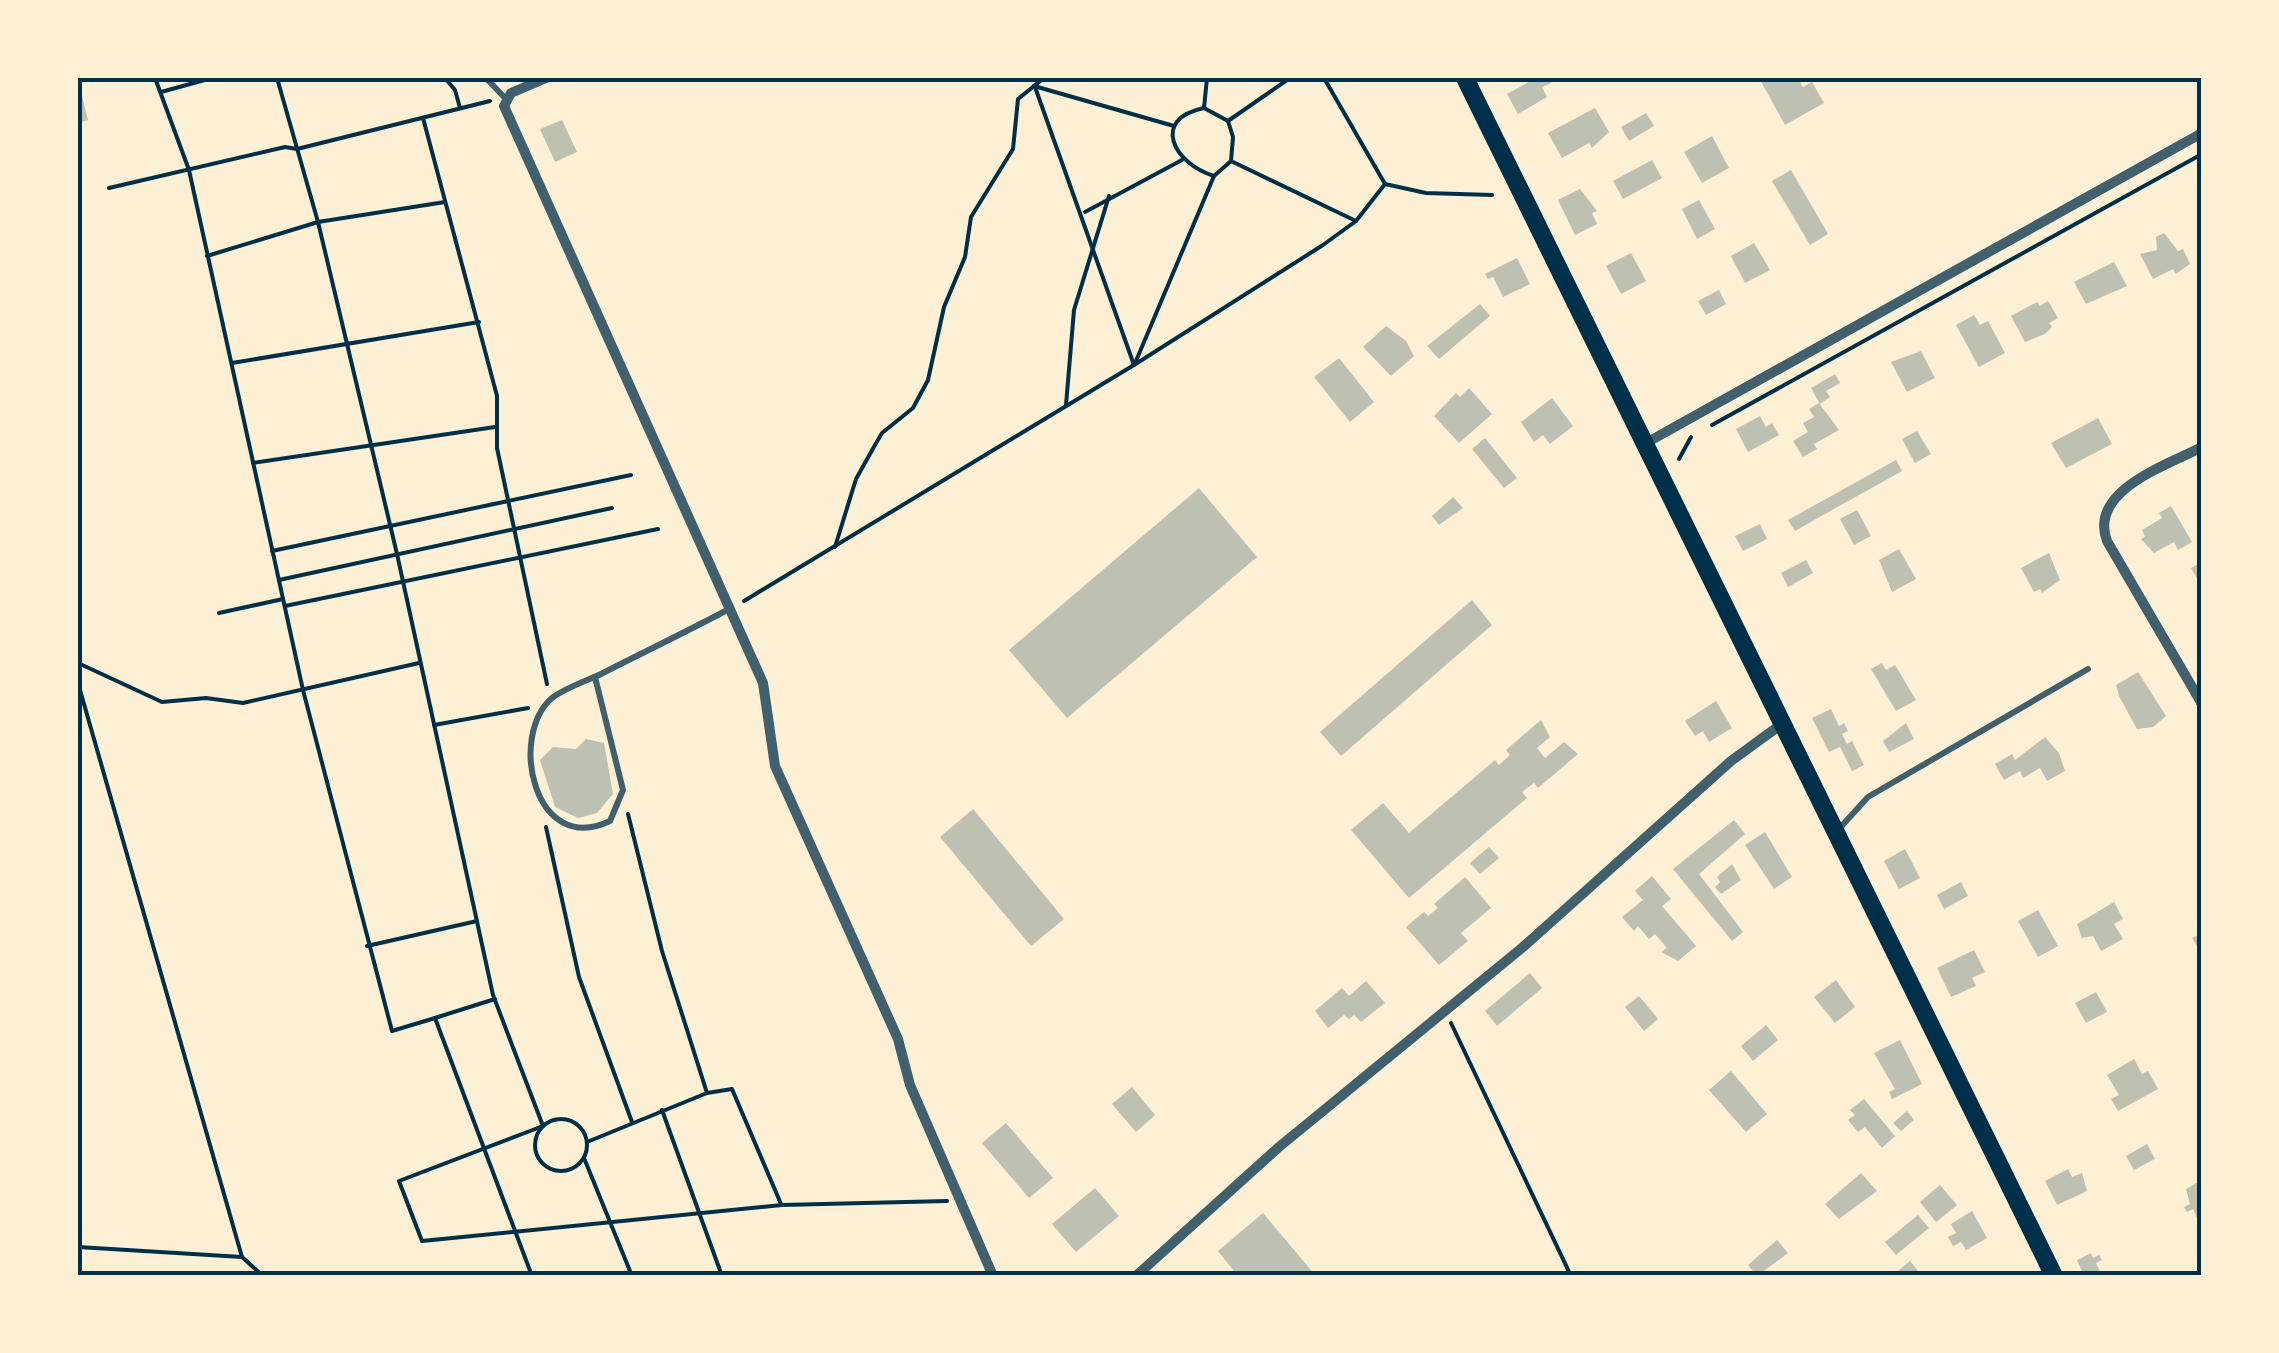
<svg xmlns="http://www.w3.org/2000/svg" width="2279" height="1353" viewBox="0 0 2279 1353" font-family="'PT Sans',sans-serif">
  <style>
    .building { fill: #bec0b2 }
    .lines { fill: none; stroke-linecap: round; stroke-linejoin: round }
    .path { stroke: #003049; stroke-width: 4 }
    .service { stroke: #3f606c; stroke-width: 6 }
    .minor { stroke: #3f606c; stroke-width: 10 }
    .secondary { stroke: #003049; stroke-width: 18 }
    .neatline { fill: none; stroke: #003049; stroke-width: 4 }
  </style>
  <rect width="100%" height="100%" fill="#fdf0d5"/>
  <g class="building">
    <path d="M1536 78H1548L1551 83 1542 87 1547 97 1518 114 1507 94Z"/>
    <path d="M1759 78H1809L1800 82 1803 87 1812 82 1824 103 1785 125Z"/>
    <path d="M78 80 88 120 78 123Z"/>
    <path d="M1595 108 1609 132 1592 148 1589 143 1562 158 1548 133Z"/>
    <path d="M1646 113 1654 126 1629 141 1621 127Z"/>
    <path d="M562 120 577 152 555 162 540 129Z"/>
    <path d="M1712 136 1729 168 1702 183 1684 152Z"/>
    <path d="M1652 160 1662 178 1623 199 1613 181Z"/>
    <path d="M1791 170 1828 234 1810 245 1772 181Z"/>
    <path d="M1580 189 1597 211 1592 213 1597 224 1575 235 1558 200Z"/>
    <path d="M1699 200 1715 229 1697 239 1682 209Z"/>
    <path d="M2164 233 2178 251 2183 249 2190 264 2176 274 2173 269 2153 279 2140 254 2157 250 2156 237Z"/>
    <path d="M1754 243 1770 270 1745 283 1731 256Z"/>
    <path d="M1631 253 1646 281 1621 294 1606 266Z"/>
    <path d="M1517 258 1530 284 1503 297 1493 277 1488 279 1485 274Z"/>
    <path d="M2114 262 2127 286 2086 304 2074 282Z"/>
    <path d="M1719 290 1726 304 1706 315 1698 301Z"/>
    <path d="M2048 301 2058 318 2049 323 2052 327 2045 334 2025 342 2011 316 2037 302 2040 306Z"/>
    <path d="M1480 304 1490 316 1439 359 1427 346Z"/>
    <path d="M1974 315 1980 325 1988 321 2005 353 1979 367 1956 325Z"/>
    <path d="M1386 326 1406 341 1414 356 1391 376 1363 347Z"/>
    <path d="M1921 351 1935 378 1907 392 1891 362Z"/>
    <path d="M1339 358 1374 402 1350 422 1314 377Z"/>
    <path d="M1835 374 1840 383 1826 391 1830 397 1820 404 1811 388Z"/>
    <path d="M1469 388 1492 414 1459 443 1434 416 1456 393 1460 397Z"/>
    <path d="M1552 398 1573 426 1550 444 1543 435 1534 442 1521 422Z"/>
    <path d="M1819 403 1839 430 1814 444 1817 449 1803 457 1793 441 1808 432 1803 423 1814 417 1809 409Z"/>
    <path d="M1760 416 1766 427 1772 423 1779 435 1748 452 1736 429Z"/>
    <path d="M2098 418 2112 444 2066 468 2051 443Z"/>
    <path d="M1917 431 1931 454 1915 463 1902 439Z"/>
    <path d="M1485 438 1517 478 1504 488 1472 449Z"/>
    <path d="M1896 460 1902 471 1825 514 1795 531 1788 520Z"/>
    <path d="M1199 488 1257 557 1067 718 1009 650Z"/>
    <path d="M1453 497 1463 508 1439 525 1432 516Z"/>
    <path d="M2171 506 2192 542 2178 550 2174 542 2154 553 2141 539 2145 537 2142 530 2162 518 2159 513Z"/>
    <path d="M1857 510 1871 536 1854 545 1840 519Z"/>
    <path d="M1760 524 1767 539 1743 551 1735 536Z"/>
    <path d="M1899 549 1916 579 1892 592 1879 560Z"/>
    <path d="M2049 553 2060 580 2042 593 2040 589 2034 592 2021 568Z"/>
    <path d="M1806 560 1813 573 1788 587 1781 573Z"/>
    <path d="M2202 562V587L2191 568Z"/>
    <path d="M1472 600 1492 625 1341 756 1320 732Z"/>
    <path d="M1882 663 1886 670 1895 665 1916 700 1896 711 1871 669Z"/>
    <path d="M2138 672 2166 716 2153 727 2137 729 2119 696 2116 685Z"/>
    <path d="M1716 701 1732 728 1709 742 1703 731 1695 736 1685 721Z"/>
    <path d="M1831 709 1839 726 1844 723 1848 731 1842 734 1847 744 1852 741 1864 765 1852 771 1840 747 1829 752 1812 718Z"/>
    <path d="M1541 720 1550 737 1537 748 1545 758 1564 742 1578 754 1538 788 1534 783 1522 792 1527 798 1409 898 1351 830 1383 803 1409 833 1495 760 1499 765 1510 755 1506 750Z"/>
    <path d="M1906 723 1914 739 1889 752 1883 741Z"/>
    <path d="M2045 737 2059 753 2065 771 2047 781 2040 768 2023 778 2020 771 2004 780 1995 764 2012 754 2015 760Z"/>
    <path d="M586 739 604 743 613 794 597 813 578 818 555 807 540 760 553 747 576 749Z"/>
    <path d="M973 809 1064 919 1031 946 940 837Z"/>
    <path d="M1734 820 1745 834 1699 874 1743 932 1732 941 1673 869Z"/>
    <path d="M1765 832 1792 877 1774 889 1745 845Z"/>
    <path d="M1489 847 1499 858 1480 874 1470 863Z"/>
    <path d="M1905 849 1920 878 1899 889 1884 861Z"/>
    <path d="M1732 864 1741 880 1721 894 1715 887 1720 882 1717 877Z"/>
    <path d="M1652 876 1671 899 1662 906 1696 946 1678 961 1661 952 1667 948 1655 934 1649 939 1638 926 1634 931 1622 917 1643 900 1635 891Z"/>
    <path d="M1465 877 1491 908 1461 933 1468 941 1439 965 1406 927 1424 912 1428 916 1438 908 1434 904Z"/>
    <path d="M1961 882 1968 896 1944 909 1937 895Z"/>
    <path d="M2114 902 2123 919 2114 924 2123 939 2101 951 2093 936 2082 938 2077 924Z"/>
    <path d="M2038 910 2058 946 2038 957 2018 921Z"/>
    <path d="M2202 933V954L2192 938Z"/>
    <path d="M1974 950 1985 972 1972 978 1976 986 1951 997 1937 968Z"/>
    <path d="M1530 973 1542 988 1497 1026 1485 1011Z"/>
    <path d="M1836 980 1855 1007 1835 1023 1814 997Z"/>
    <path d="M1366 981 1385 1003 1361 1022 1354 1015 1349 1019 1344 1015 1328 1028 1315 1011 1342 988 1349 996Z"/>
    <path d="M2096 992 2107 1012 2086 1023 2075 1003Z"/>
    <path d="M1639 996 1658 1019 1644 1031 1625 1007Z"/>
    <path d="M1766 1025 1778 1040 1753 1061 1741 1046Z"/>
    <path d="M1900 1040 1922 1084 1892 1099 1889 1092 1895 1089 1874 1053Z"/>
    <path d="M2134 1059 2142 1074 2148 1071 2158 1089 2118 1111 2111 1099 2119 1095 2107 1075Z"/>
    <path d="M1731 1071 1767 1114 1746 1132 1709 1090Z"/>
    <path d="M1132 1087 1155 1115 1136 1132 1112 1104Z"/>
    <path d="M1864 1099 1895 1136 1882 1148 1865 1127 1858 1132 1848 1120 1855 1115 1850 1110Z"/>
    <path d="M1907 1111 1914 1120 1901 1131 1893 1123Z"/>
    <path d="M1006 1123 1053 1178 1029 1198 982 1143Z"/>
    <path d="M2147 1144 2155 1159 2134 1170 2126 1156Z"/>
    <path d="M2068 1169 2072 1177 2082 1173 2087 1191 2057 1205 2045 1181Z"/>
    <path d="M1861 1173 1877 1191 1839 1219 1825 1204Z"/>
    <path d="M2200 1181 2202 1184V1229L2193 1209 2187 1212 2184 1207 2190 1204 2186 1189Z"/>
    <path d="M1940 1185 1957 1205 1936 1222 1920 1202Z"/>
    <path d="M1095 1188 1119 1216 1076 1252 1052 1224Z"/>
    <path d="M1972 1211 1987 1238 1966 1250 1961 1242 1953 1246 1948 1237 1956 1233 1951 1224Z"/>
    <path d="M1263 1213 1316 1276H1238L1218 1251Z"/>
    <path d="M1918 1215 1929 1228 1896 1255 1885 1242Z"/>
    <path d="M1777 1240 1788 1253 1757 1276 1748 1265Z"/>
    <path d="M2091 1253 2093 1258 2099 1255 2102 1260 2096 1263 2102 1276H2084L2077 1260Z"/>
    <path d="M1910 1261 1922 1276H1892Z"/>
  </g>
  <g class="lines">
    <g class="path">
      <path d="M155 78 189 170 303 690 392 1031 435 1018 532 1276"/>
      <path d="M277 78 318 222 397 554 493 995 543 1126 399 1181 422 1241 782 1205 947 1201"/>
      <path d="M445 78 455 90 460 108"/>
      <path d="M1034 86 1174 126"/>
      <path d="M1035 87 1134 365"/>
      <path d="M161 92 212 78"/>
      <path d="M1204 108 1228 121 1233 137 1231 161 1214 176C1174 164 1150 119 1204 108Z"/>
      <path d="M1204 108 1207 78"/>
      <path d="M423 118 497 396V448L547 684"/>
      <path d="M1228 121 1290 78"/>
      <path d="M1231 161 1356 221"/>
      <path d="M1385 184 1426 193 1492 195"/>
      <path d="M109 188 285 147 297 149 490 101"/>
      <path d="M1085 212 1182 160"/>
      <path d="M207 256 318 222 445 202"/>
      <path d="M1136 361 1214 176"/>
      <path d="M232 363 479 322"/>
      <path d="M1066 405 1074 310 1109 196"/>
      <path d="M1712 425 2202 154"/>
      <path d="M1679 459 1691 437"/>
      <path d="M253 463 495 427"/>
      <path d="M835 547 856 479 875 445 882 433 913 408 928 380 944 307 965 257 971 217 1013 149 1018 99 1044 78"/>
      <path d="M272 551 631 475"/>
      <path d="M279 580 612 508"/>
      <path d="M744 601 1134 365 1323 245 1356 221 1385 184 1324 78"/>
      <path d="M285 606 658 529"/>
      <path d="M219 613 283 599"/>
      <path d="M78 663 162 702 206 698 243 703 419 663"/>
      <path d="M78 683 242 1257"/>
      <path d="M434 725 528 708"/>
      <path d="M628 814 662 951 707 1093"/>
      <path d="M546 827 579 977 632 1122"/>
      <path d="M367 946 477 921"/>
      <path d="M435 1018 495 999"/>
      <path d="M1451 1023 1571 1276"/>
      <path d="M662 1110 722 1276"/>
      <circle cx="561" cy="1145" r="26"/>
      <path d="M587 1142 707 1093 732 1089 781 1204"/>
      <path d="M584 1158 632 1276"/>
      <path d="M78 1247 242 1257 263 1276"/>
    </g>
    <g class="service">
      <path d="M486 78 505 98"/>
      <path d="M595 677 623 790 610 821C534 857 508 736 552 698 565 688 586 681 601 674 644 652 688 631 731 608"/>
      <path d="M1838 830 1868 797 2088 669"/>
    </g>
    <g class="minor">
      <path d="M546 78 511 93 504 106 763 683 775 766 898 1039 910 1085 993 1276"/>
      <path d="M1646 443 2202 133"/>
      <path d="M2202 447C2168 465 2088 490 2107 541L2202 704"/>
      <path d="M1136 1276 1279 1147 1523 947 1731 761 1783 723"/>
    </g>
    <path class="secondary" d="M1465 78 2054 1276"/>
  </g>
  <rect width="2279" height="1353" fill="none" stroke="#fdf0d5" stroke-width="160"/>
  <rect x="80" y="80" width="2119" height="1193" class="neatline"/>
</svg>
